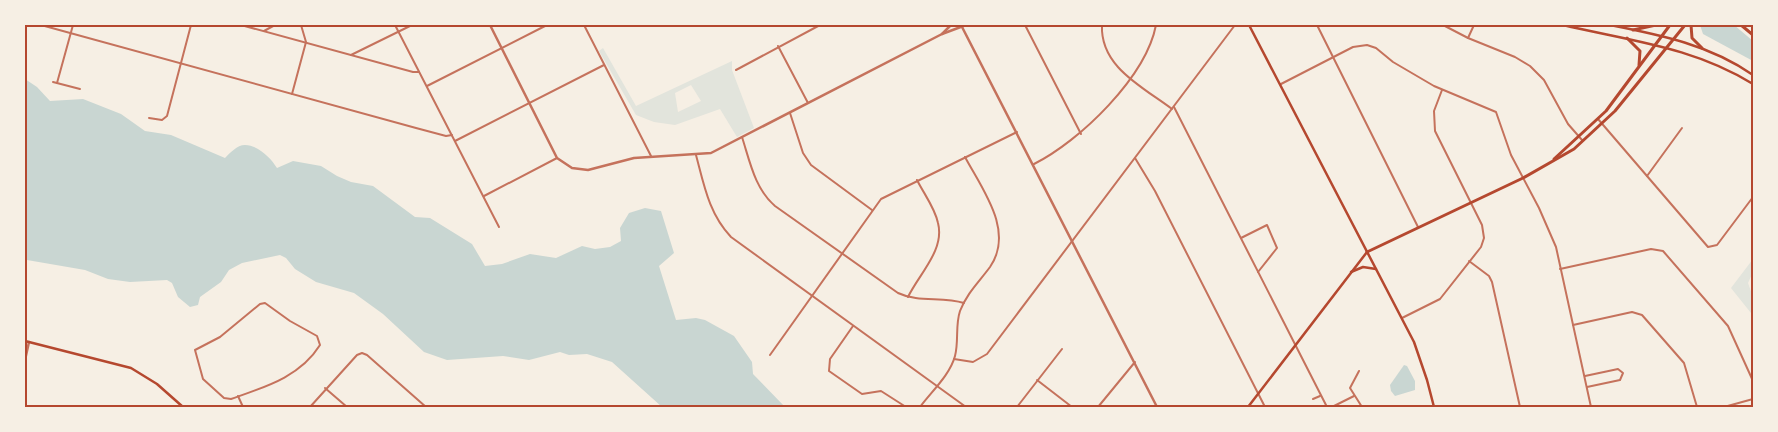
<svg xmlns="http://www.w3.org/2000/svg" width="1778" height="432" viewBox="0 0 1778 432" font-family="Signika,sans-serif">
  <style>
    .green { fill: #e2e4dc; fill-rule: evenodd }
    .water { fill: #c9d6d2 }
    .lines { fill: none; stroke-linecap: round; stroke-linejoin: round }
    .minor { stroke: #c5725c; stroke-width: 2 }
    .tertiary { stroke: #c5725c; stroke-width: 2.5 }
    .secondary { stroke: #b5482f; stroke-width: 2.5 }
    .primary { stroke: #b5482f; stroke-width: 3 }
    .motorway { stroke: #b5482f; stroke-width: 3 }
    .neatline { fill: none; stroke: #b5482f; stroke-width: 2 }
  </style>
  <rect width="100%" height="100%" fill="#f6efe4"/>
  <g class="green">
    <path d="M603 48 636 106 732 61V70L754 128 737 137 720 109 675 125 654 122 636 115 599 51ZM691 85 701 101 678 112 675 93Z"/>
    <path d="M1753 259V272L1748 283 1753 297V327L1751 313 1731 288Z"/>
  </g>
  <g class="water">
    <path d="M1700 25H1734L1753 41V61L1703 34Z"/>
    <path d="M25 79 37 87 50 101 83 99 121 114 145 131 171 135 225 158C230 153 237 145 245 145 258 145 271 158 277 168L293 161 321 166 337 176 351 182 373 186 415 217 430 218 472 244 485 266 502 264 530 254 556 258 582 246 595 249 610 247 621 241 620 228 629 213 645 208 661 211 674 253 659 266 676 320 696 318 705 320 734 336 752 362 753 374 785 407H662L612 362 587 354 569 355 560 352 529 360 503 356 447 360 424 352 383 314 354 293 316 282 295 269 286 258 280 255 242 263 229 270 221 282 200 297 198 305 190 307 178 297 172 283 167 280 130 282 108 279 85 270 27 260 25 259Z"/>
    <path d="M1404 365 1407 366 1415 381V390L1395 396 1391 391 1390 385Z"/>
  </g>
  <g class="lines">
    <g class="minor">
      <path d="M41 25 416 128 446 136 452 135"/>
      <path d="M241 25 413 72H419"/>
      <path d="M395 25 499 227"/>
      <path d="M584 25 651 156"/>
      <path d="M1025 25 1081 134"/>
      <path d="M1102 25C1100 67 1143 87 1172 109"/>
      <path d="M1317 25 1418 227"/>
      <path d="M1443 25 1468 38 1515 57 1530 66 1544 80 1568 124 1582 140"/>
      <path d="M264 31 275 25"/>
      <path d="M1468 38 1474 25"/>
      <path d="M778 46 808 103"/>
      <path d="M351 55 412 25"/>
      <path d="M736 70 820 25"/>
      <path d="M53 82 80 89"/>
      <path d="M57 83 73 25"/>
      <path d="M1281 84 1353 47 1367 45 1376 48 1393 62 1434 86 1496 112 1511 155 1539 208 1556 247 1591 407"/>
      <path d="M427 86 547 25"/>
      <path d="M292 94 306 42 301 25"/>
      <path d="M1174 107 1327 407"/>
      <path d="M790 113 803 153 811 165 872 210"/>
      <path d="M149 118 162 120 167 116 191 25"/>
      <path d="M1598 119 1708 247 1717 245 1753 197"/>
      <path d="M742 137C750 162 755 189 775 206L898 293C919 303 942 296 964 303"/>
      <path d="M455 141 604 65"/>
      <path d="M696 155C704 185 709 214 731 237L966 407"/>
      <path d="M1135 158 1155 191 1265 407"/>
      <path d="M1034 164C1080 141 1146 77 1156 25"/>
      <path d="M1647 176 1682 128"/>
      <path d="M484 196 557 158"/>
      <path d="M1241 238 1267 225 1277 248 1258 272"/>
      <path d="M1469 261 1489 276 1492 282 1520 407"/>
      <path d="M1560 269 1651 249 1663 251 1728 326 1753 381"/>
      <path d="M908 297C919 274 945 250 938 223 935 208 924 194 917 180"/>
      <path d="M265 303 290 321 317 336 320 345C300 377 265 387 231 399L224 398 203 379 195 350 220 337 260 304Z"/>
      <path d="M1402 318 1440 299 1481 247 1484 238 1482 225 1435 131 1434 111 1442 90"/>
      <path d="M1573 325 1632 312 1642 315 1684 363 1697 407"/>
      <path d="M853 326 830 359 829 371 862 394 881 391 906 407"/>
      <path d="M770 355 881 199 1017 132"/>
      <path d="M954 359 973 362 987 354 1235 25"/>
      <path d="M1359 371 1350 388 1362 407"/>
      <path d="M1585 376 1618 369 1623 373 1620 380 1587 387"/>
      <path d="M1037 380 1072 407"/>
      <path d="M325 388 347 407"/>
      <path d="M238 396 243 407"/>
      <path d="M1313 399 1320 396"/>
      <path d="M310 407 357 355 362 353 367 355 426 407"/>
      <path d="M920 407C931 392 950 375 955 356 959 341 955 326 960 311 967 293 979 282 990 267 1015 231 982 189 965 157"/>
      <path d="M1017 407 1062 349"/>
      <path d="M1098 407 1135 362"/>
      <path d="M1332 407 1354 396"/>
      <path d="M1724 407 1753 399"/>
    </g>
    <g class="tertiary">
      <path d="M490 25 557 158 572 168 588 170 634 158 711 153 942 34 966 25"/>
      <path d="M961 25 1157 407"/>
      <path d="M942 34 951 25"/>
      <path d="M25 360 29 342"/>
    </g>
    <g class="secondary">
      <path d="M1249 25 1414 342 1427 380 1434 407"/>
      <path d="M1563 25C1631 41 1693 47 1753 84"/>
      <path d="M1610 25C1661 35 1710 45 1753 75"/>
      <path d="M1351 272 1363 267 1376 269"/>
      <path d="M25 341 131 368 157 384 183 407"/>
      <path d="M1248 407 1367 252"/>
    </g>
    <g class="primary">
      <path d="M1691 25 1692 38 1702 48"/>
      <path d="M1633 30 1656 25"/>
      <path d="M1627 38 1640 51 1639 65"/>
      <path d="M1554 159 1606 111 1670 25"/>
      <path d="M1367 252 1523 178 1574 149 1615 111 1685 25"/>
    </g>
    <g class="motorway">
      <path d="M1741 25 1753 35"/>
      <path d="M1752 25 1753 26"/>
    </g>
  </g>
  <rect width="1778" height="432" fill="none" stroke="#f6efe4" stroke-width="52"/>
  <rect x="26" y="26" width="1726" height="380" class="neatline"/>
</svg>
